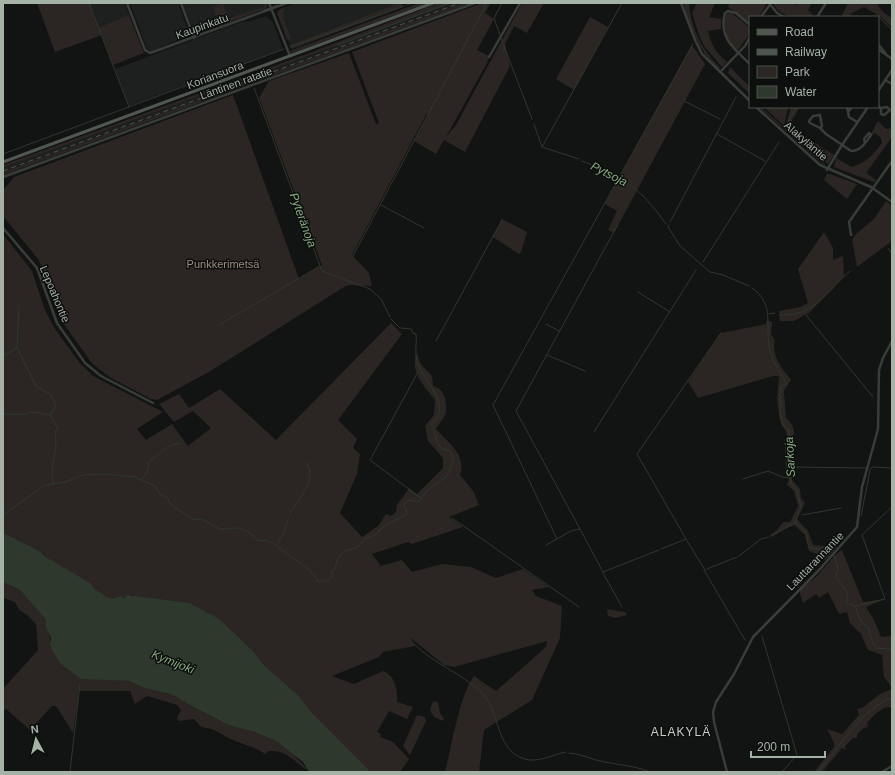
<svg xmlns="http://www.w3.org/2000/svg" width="895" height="775" viewBox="0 0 895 775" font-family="Helvetica,sans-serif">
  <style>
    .built { fill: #1e201f }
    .green { fill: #2b2623 }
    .water { fill: #2e382c }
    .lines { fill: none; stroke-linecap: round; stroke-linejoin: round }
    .stream { stroke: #2e382c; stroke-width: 1 }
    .minor { stroke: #393d3a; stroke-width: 2.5 }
    .major { stroke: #505751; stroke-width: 3 }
    .rail { stroke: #4f5550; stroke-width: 1; stroke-dasharray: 5 4; stroke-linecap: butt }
    .labels { text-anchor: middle; stroke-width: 3; stroke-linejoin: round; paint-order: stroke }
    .street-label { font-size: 11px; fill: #a5b2a6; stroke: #0d0e0e }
    .park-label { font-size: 11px; fill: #9c8b7e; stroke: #0d0e0e }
    .water-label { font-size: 12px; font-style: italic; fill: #86aa7f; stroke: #0d0e0e }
    .neighbourhood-label { font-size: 12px; letter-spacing: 1px; fill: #c6cfc7; stroke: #0d0e0e }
  </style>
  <rect width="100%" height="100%" fill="#121313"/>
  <g class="built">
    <path d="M89 3H125L129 15 99 27Z"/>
    <path d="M130 3H178L190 35 151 51 147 49Z"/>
    <path d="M183 3H267L266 8 197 33 194 32Z"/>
    <path d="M296 3H399L290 45 278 14 280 9Z"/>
    <path d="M453 3H463L3 172V168Z"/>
    <path d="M266 16 273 22 283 49 129 106 115 69 244 21 247 22Z"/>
  </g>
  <g class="green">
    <path d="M37 3H89L99 27 129 15 144 53 113 65 102 35 55 52Z"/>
    <path d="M265 3 268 5 265 9 219 26H217L216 23 218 22 213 7 223 4 229 18 264 7Z"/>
    <path d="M399 3H401L403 7 292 49 290 47V45Z"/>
    <path d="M419 3H428L292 53 290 51Z"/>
    <path d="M439 3H453L3 168V165L312 52Z"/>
    <path d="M463 3H471L3 175V172Z"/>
    <path d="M482 3H491L485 13 494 19 477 50 489 56 487 63 446 137 456 125 522 3H544L527 33 514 26 505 44 510 66 465 152 444 140 436 154 414 141 428 116 427 113 352 255 369 273 372 286 349 285 344 287 209 372 157 400 151 399 111 378 99 369 91 362 61 320 45 274 38 259 3 216V190L14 177 233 95 299 279 322 265 259 98 269 81 349 53 376 124 379 123 352 52Z"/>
    <path d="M683 3H689C691 29 702 50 720 68H717C699 51 690 27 683 3Z"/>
    <path d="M697 3H715L709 17 721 19V29L708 31C711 45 716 53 727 62L722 67 704 46 699 35 692 13Z"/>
    <path d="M730 3H767L759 17H750V23L728 7Z"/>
    <path d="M776 3H792L797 5 798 3H812L808 10 815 17C801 19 782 19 774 5Z"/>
    <path d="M848 3H876L884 13 892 18V28L881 17 864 7 852 13 849 17H841Z"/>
    <path d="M284 8 283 17 291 39 287 40 277 13 279 10Z"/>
    <path d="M729 13H732L750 28V33L738 50C726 42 723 28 726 14Z"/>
    <path d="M590 17 608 27 574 90 556 79Z"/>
    <path d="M692 45 705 64 614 233 608 230 617 211 605 204Z"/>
    <path d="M730 67 750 87V94L728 73Z"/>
    <path d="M759 107H761L825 164 824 165Z"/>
    <path d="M764 107H788L784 126Z"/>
    <path d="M791 107H800L792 120 794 129 834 155 828 164 787 129 786 126Z"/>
    <path d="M878 121 886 129 892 128V137L866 173 876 180 874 182 834 167 836 158 852 167C867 162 873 155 882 143L881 138 875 133 873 135 871 134Z"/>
    <path d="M827 174H830L857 184 847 199 824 180Z"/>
    <path d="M886 201 892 206V241L857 267 852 240 856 234 874 219Z"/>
    <path d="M502 219 527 232 521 252 519 254 493 237Z"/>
    <path d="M824 232 833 248V260L843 256 844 276 810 312 794 321H780L779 311 800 307 808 303 798 269Z"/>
    <path d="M3 234 32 271 45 310 53 326 79 362 93 376 163 412 137 429 146 440 172 424 188 446 211 428 193 411 174 422 159 404 179 394 189 408 220 389 276 440 391 323 402 334 338 420 357 439 353 448 360 454 357 474 340 513 362 537 378 526 386 514 391 516 396 512 397 505 409 488 417 494 443 468V458L428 441 425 426 434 415 435 400C423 385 409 371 417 352 418 356 419 361 421 364 429 375 433 371 433 386 444 388 447 401 446 412 445 417 439 424 436 429 448 443 467 454 460 475L474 492 479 505 449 517 463 527 412 544 408 542 372 554 381 566 402 560 412 572 442 564 471 567 496 578 523 569 549 587 532 590 536 596 562 606 560 638 532 700 484 730 479 772H445C452 745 459 697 474 676L496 691 546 647 547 641 454 667 444 665 411 638 415 646 383 652 379 657 332 676 354 684 383 671C395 675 398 691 397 702L413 707 407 719 389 711 377 732 381 734 380 737 393 742 409 759 400 772H371L310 712 299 696 263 664 253 651 224 623 131 595 125 598C119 597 117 600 112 599 106 598 95 591 93 586L46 557 43 553 3 535Z"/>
    <path d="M767 320 772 322 771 334 775 341C771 355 782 369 791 380L784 391 786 418C801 432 790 436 791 453 792 458 794 462 795 466L792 472V480L800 489 801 498 805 503 797 519 808 531 813 545 837 547 825 561 823 556 809 551 805 535 794 525 784 529 772 537 770 535 777 530 783 522H790L798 506 794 491 787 485 789 479 786 477 785 445 787 436 786 431 781 424 779 416 777 399 779 376H773L698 398 688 382 721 333 766 324Z"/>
    <path d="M842 550 863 602 885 599 866 607 874 620 881 637 892 636V688L884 677 882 655 868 650 861 634 850 623 847 612 839 614 828 592 819 598 816 594 803 603 799 590 816 577 836 554Z"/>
    <path d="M3 582 20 590 46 620C47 628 51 637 50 644L118 680 129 681 144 688 173 695 188 704 228 725 254 732 276 741 294 755 307 769H305C293 759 285 750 269 751L265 754C256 747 244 745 233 740 219 734 218 729 201 727L194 719 179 721 177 718 181 710 177 705 147 696 135 704 130 691H79L73 733 56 706H52L30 730 6 709 3 711V689L38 650 36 624 26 614 19 610 15 602 3 598Z"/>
    <path d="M607 609 625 612 627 615 616 618 608 616Z"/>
    <path d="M892 689V707C882 706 873 716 867 723L868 727 864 728 857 734V738H853L845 746 846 750 842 748 822 772H814L834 747V743L827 729 842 734 859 715 857 709 862 708 880 694Z"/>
    <path d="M433 701 438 702 440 713 444 718 443 721 434 717 430 710Z"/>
    <path d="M417 715 425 717 426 721 410 755 403 746Z"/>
  </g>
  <path class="water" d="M5 534 41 552 46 557 90 583 96 590 107 597 113 599 120 596 125 598 127 595 189 603 214 616 224 623 253 651 263 664 299 696 311 712 371 772H309L303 762 276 741 254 732 228 725 188 704 173 695 144 688 129 681 81 679 61 664 52 650 50 644 51 638 46 627V620L20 590 3 582V535Z"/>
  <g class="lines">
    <g class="stream">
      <path d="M89 3 129 107"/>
      <path d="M407 5 412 3"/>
      <path d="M775 5 777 3"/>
      <path d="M880 18 892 30"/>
      <path d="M500 35 494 18 502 3"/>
      <path d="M501 38 532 119"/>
      <path d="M338 45 450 3"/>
      <path d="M290 47 404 6"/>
      <path d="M254 88 322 271 370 289 381 299 390 317"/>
      <path d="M684 101 720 119"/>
      <path d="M788 121 797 107"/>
      <path d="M534 124 542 147 579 159"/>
      <path d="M717 134 765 161"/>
      <path d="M542 147 622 3"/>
      <path d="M3 154 284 49"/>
      <path d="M582 161C594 166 609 170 617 180 634 181 656 210 666 224"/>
      <path d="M381 205 424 228"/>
      <path d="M670 222 736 97"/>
      <path d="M669 225 668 227 680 246 710 272 723 275 749 286"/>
      <path d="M888 248 892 254"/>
      <path d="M353 256 487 3"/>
      <path d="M703 262 779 142"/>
      <path d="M752 288C776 304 764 327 770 351 773 363 782 374 786 384L780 388 781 393 779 395 781 397 779 399 781 401 780 404 781 413 780 416 782 418 783 425 789 430C788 448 791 465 791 483L797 490 801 507 795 523C811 533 804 536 810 548 819 548 825 553 832 552"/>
      <path d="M638 292 670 312"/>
      <path d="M19 306 17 348 36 386 51 395 56 405 51 415 58 429 55 432C59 449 49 466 53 483"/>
      <path d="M769 314 775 313"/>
      <path d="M779 315C816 316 825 293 850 271"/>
      <path d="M806 315 873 397"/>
      <path d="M546 324 559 331"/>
      <path d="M219 325 320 266"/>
      <path d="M436 341 502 220"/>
      <path d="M547 355 585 371"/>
      <path d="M3 356 17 348"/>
      <path d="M418 372 370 460 422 499"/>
      <path d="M3 414H27L32 412 51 415"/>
      <path d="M594 432 696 270"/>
      <path d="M792 467 866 468"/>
      <path d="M743 479 768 471 782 477 790 478"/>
      <path d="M141 480 147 473 149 462 169 446 182 443"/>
      <path d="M290 514C298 498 319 479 306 462"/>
      <path d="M3 515 45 485 65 482 83 475 105 474 135 477 155 486 161 495 167 497C172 512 185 510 193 520 204 516 209 525 218 528 225 531 231 527 237 528 246 529 252 535 259 541 274 538 280 550 291 557 302 564 311 569 318 582L321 580 325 582 333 576 331 572 335 569 338 557 344 551 358 547 365 539 375 535 383 527 407 514 404 504 409 500 418 502 428 490 447 476 454 459 449 450 442 449C435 443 436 432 431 424 454 407 424 381 418 364 414 355 417 344 416 334L413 333 411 329 400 328 391 319"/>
      <path d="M802 515 841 508"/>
      <path d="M861 516 870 470 872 467 892 468"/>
      <path d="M452 518 579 607"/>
      <path d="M580 529 516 411 617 226"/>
      <path d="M771 536 795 523"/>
      <path d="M557 539 493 405 693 44"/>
      <path d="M686 539 637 454 721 333"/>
      <path d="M277 544 283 535 288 519"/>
      <path d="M546 545 571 531 580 529 603 572 659 550"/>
      <path d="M661 549 686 539 705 570"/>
      <path d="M834 555 838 569 836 577 848 593 846 603 855 606 860 620 869 629 871 638 876 648 891 649 892 658"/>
      <path d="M739 556 761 539 769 537"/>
      <path d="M707 569 737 557"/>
      <path d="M704 570 745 640"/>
      <path d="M603 573 622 607"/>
      <path d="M855 606 885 599 862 535 892 507"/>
      <path d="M762 636 797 755 782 772"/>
      <path d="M414 644C434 664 461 673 481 692 502 712 494 755 530 760 542 761 555 754 566 752"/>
      <path d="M569 753C582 754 592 760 605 762 620 765 636 766 650 772"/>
      <path d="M70 772 80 684"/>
      <path d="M818 772C837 750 864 706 892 698"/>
    </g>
    <g class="minor">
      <path d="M127 3 145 50 150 53 287 3"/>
      <path d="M181 3 194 38"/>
      <path d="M269 3 290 56"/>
      <path d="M681 3 695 40 702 54 750 101"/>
      <path d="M769 3 777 13 784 17"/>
      <path d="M264 11 277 6"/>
      <path d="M761 17 771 3"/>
      <path d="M817 17 826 3"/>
      <path d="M750 25 736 13 728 11 725 13C718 37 734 49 750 64"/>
      <path d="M878 44 886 54"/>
      <path d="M878 49 892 59"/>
      <path d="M489 57 520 3"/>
      <path d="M720 72 745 46 750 37"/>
      <path d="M885 80 892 84"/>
      <path d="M878 91 892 70"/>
      <path d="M878 106 881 108 887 107 890 110 884 115 881 114V108"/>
      <path d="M756 107 820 165 871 187 892 202"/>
      <path d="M847 107 849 117 857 122"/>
      <path d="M848 112 852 107"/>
      <path d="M820 128 822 126 820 115 813 116 809 121 810 123 820 128 826 134 851 151C861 151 866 142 871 135L869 133 864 139 865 143"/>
      <path d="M827 170 842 145 868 107"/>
      <path d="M3 177 475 3"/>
      <path d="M3 228 37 268 57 323 85 363 101 376 153 403"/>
      <path d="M851 235 849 222 892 161"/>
      <path d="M727 772 714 722 713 712 716 702 734 674 753 637 820 569 857 527 862 487 878 429 879 370 883 358 892 341"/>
      <path d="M882 772 892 766"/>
    </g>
    <path class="major" d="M3 162 433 3"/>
    <path class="rail" d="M3 171 460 3"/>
  </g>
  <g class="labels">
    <g class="street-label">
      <text transform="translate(202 26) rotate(-20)" y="4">Kaupinkatu</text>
      <text transform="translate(215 75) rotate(-21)" y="4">Koriansuora</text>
      <text transform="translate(236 83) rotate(-20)" y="4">Läntinen ratatie</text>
      <text transform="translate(806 141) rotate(41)" y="4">Alakyläntie</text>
      <text transform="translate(55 294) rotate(67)" y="4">Lepoahontie</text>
      <text transform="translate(815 561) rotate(-46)" y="4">Lauttarannantie</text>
    </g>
    <g class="park-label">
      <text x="223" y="268">Punkkerimetsä</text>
    </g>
    <g class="water-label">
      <text transform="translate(609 174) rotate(27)" y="4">Pytsoja</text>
      <text transform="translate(303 220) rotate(70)" y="4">Pyteränoja</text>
      <text transform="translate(790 457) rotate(-93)" y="4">Sarkoja</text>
      <text transform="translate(173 662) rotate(22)" y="4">Kymijoki</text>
    </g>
    <g class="neighbourhood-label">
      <text x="681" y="736">ALAKYLÄ</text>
    </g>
  </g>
  <rect width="895" height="775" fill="none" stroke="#a5b2a6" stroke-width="8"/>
  <rect x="749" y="16" width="130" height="92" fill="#0d0e0e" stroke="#4a504b"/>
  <rect x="757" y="29" width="20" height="6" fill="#505751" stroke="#4a504b"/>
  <text x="785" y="36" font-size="12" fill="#a5b2a6">Road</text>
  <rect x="757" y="49" width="20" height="6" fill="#4f5550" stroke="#4a504b"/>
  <text x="785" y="56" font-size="12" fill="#a5b2a6">Railway</text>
  <rect x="757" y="66" width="20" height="12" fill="#2b2623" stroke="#4a504b"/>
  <text x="785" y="76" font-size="12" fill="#a5b2a6">Park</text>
  <rect x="757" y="86" width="20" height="12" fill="#2e382c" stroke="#4a504b"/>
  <text x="785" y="96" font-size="12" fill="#a5b2a6">Water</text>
  <g transform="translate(36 739) rotate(353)" stroke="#0d0e0e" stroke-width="3" paint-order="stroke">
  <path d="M0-3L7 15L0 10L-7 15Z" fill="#a5b2a6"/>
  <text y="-6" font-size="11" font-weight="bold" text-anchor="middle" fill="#a5b2a6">N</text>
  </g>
  <path d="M751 751v6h74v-6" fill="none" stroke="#a5b2a6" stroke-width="2"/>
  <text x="757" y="751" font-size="12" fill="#a5b2a6" stroke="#0d0e0e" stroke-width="3" paint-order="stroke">200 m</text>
</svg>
